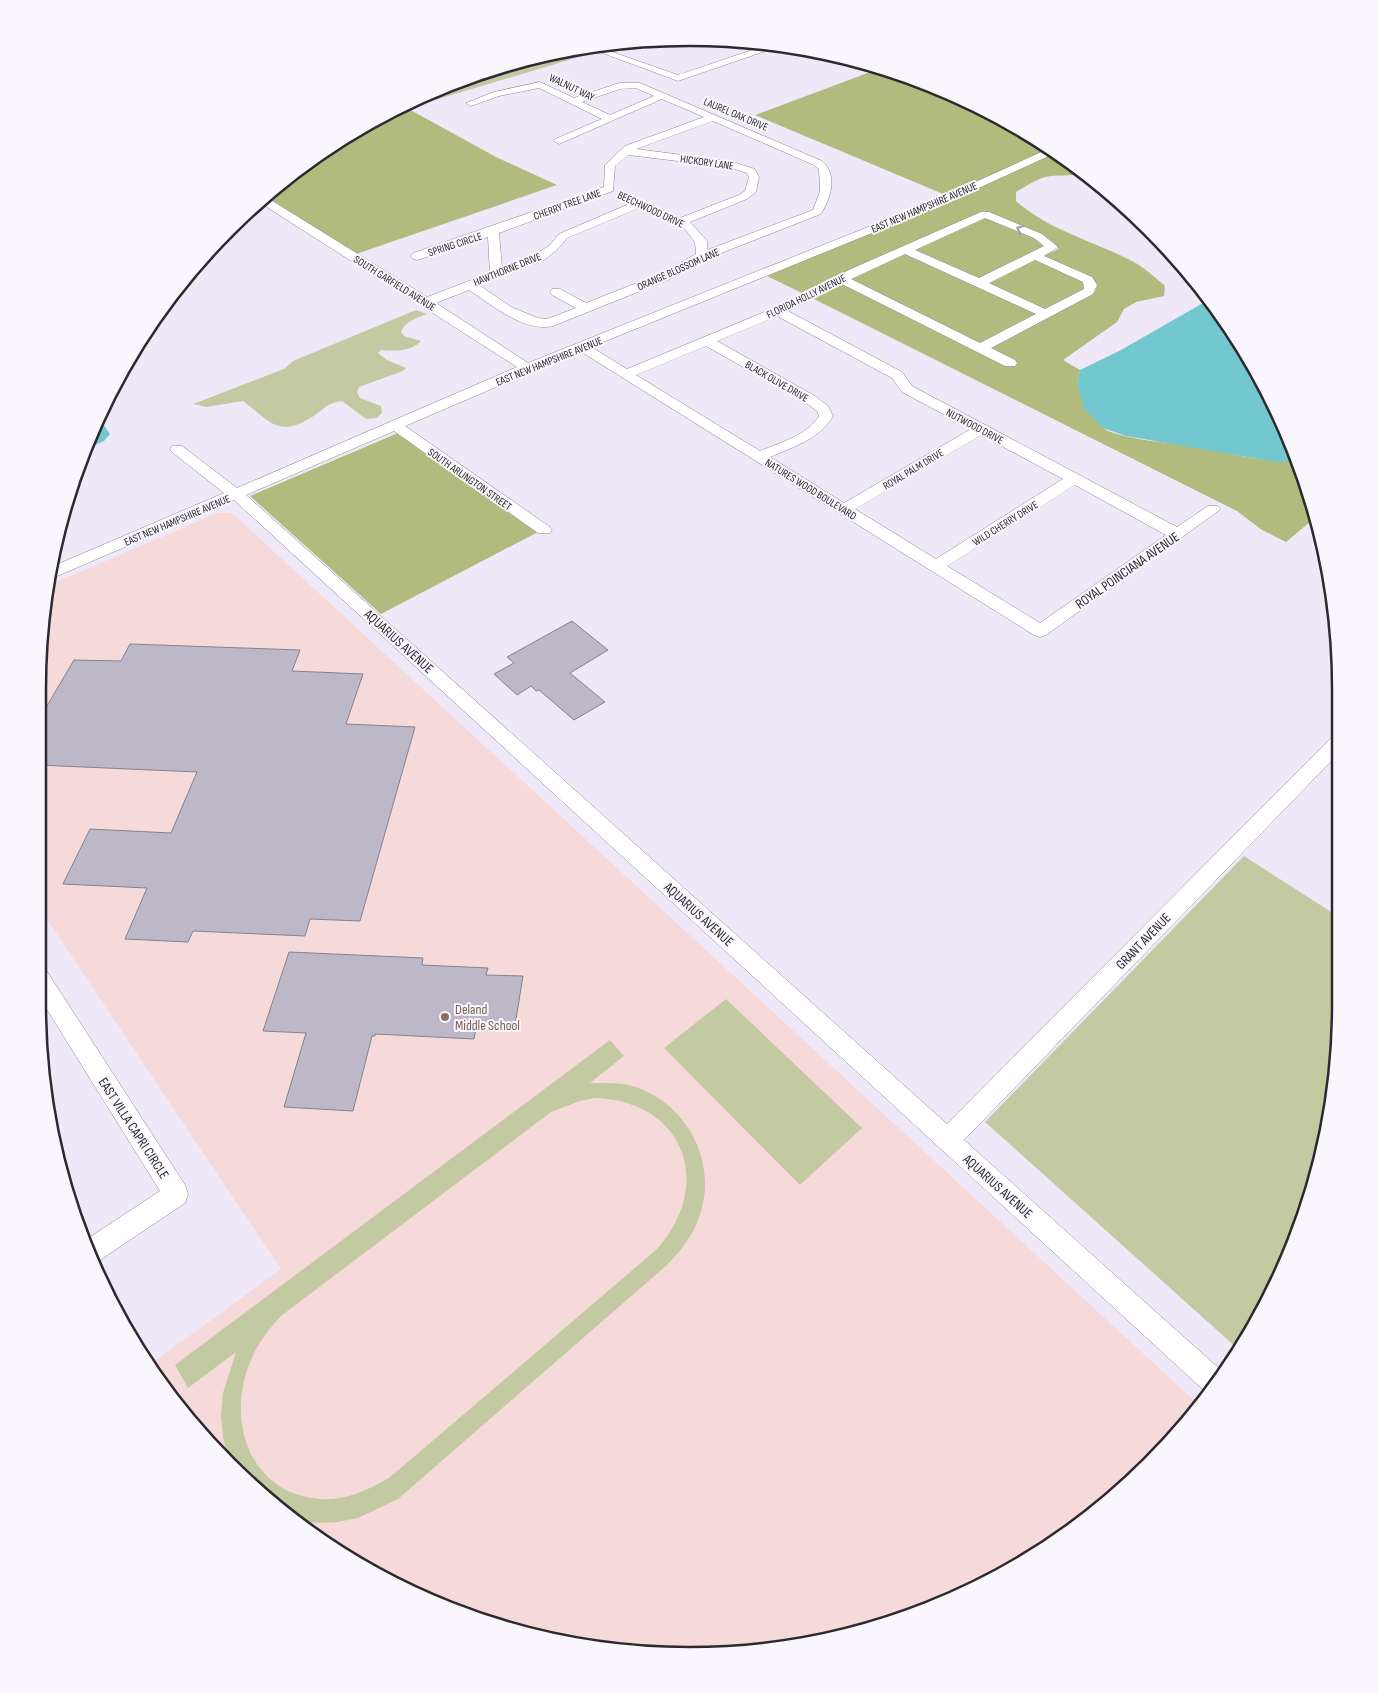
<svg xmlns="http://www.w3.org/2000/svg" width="1378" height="1693" viewBox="0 0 1378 1693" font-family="'Sofia Sans Condensed',sans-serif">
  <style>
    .education { fill: #f5dad9 }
    .green { fill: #c3caa2; fill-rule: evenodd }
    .forest { fill: #b1bb7e }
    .water { fill: #73c7ce }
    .building { fill: #bdb8c7; stroke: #86818f }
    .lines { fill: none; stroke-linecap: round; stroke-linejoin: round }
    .minor-casing { stroke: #8c8795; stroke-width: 1 }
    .minor { fill: #fff; fill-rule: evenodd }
    .oneway { stroke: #a09fa1 }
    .education-dot { fill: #8d6e63; stroke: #f9f7fd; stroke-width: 2 }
    .labels { text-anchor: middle; stroke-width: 4; stroke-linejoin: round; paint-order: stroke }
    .far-street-label { font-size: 11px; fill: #2c2a2f; stroke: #f9f7fd }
    .street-label { font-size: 14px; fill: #2c2a2f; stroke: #f9f7fd }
    .education-label { font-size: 14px; fill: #785e54; stroke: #f9f7fd; text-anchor: start }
    .rim { fill: none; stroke: #2c2a2f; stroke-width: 2.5 }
  </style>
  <rect width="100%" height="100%" fill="#eee8f8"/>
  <path class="education" d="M218 513H232L1200 1406 1086 1521 977 1588 816 1643 646 1654 480 1621 327 1546 228 1464 151 1364 281 1269 38 906 39 646 47 586Z"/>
  <g class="green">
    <path d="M584 49 592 53 435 100 426 95 521 60Z"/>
    <path d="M416 310 427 314C417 318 405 321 401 332L404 336 421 341C411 352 395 351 381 350L378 353 387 360 406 368 403 371 359 387 357 392 360 398 381 406 382 413 377 418 366 419 342 401C326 403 325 409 312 417 278 439 269 420 243 401L207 407 193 404 284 369 293 361Z"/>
    <path d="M1244 856 1339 917V1046L1318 1172 1273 1292 1238 1349 985 1122Z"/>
    <path d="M726 999 862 1128 800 1185 664 1048Z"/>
    <path d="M610 1040 624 1056 590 1083C606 1083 621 1082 636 1087 692 1107 721 1170 696 1225 689 1240 679 1253 667 1265L398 1499 358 1518 337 1522 316 1523 296 1520 233 1469 227 1456 223 1436 221 1415 223 1393 236 1352 188 1388 175 1365ZM595 1098C685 1101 715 1185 656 1250L389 1478C368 1490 345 1501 320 1499 249 1494 225 1419 251 1360 258 1343 269 1329 281 1316L551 1112 580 1101Z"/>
  </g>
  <g class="forest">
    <path d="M881 68 899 72 1015 125 1082 173C1070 177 1057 174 1045 177 1035 180 1025 187 1016 192V201C1049 230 1090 240 1128 259 1141 265 1154 276 1165 286L1164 296 1136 302 1124 309 1117 322 1063 360 1080 370 1077 384C1083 395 1094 419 1102 427 1115 439 1173 443 1191 446 1226 452 1261 462 1296 462L1317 516 1286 542 1262 530 1237 511 812 298 843 283 1011 367 1017 363 989 349 1094 293 1097 287 1042 256 1059 249 1042 236 984 211 804 294 767 276 948 196 755 115Z"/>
    <path d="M405 107 496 157 557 185 356 254 264 197 293 172 391 111Z"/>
    <path d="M986 217 1034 237 1046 246 978 280 913 250Z"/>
    <path d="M907 253 1038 313 979 344 849 280Z"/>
    <path d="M1036 259 1084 280 1086 285 1084 289 1044 310 987 284Z"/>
    <path d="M398 433 441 465 538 532 381 614 250 496Z"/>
  </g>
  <g class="water">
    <path d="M1210 299 1273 401 1296 462H1277L1126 436 1103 428 1084 409 1077 384 1080 370 1121 350Z"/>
    <path d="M99 418 110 434 104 441 84 450Z"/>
  </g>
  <g class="building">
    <path d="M572 621 608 650 570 673 605 702 574 720 539 690 536 691 531 686 517 695 494 674 514 663 507 657Z"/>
    <path d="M130 644 300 650 292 671 363 674 346 724 415 727 360 921 310 919 305 936 193 931 188 942 125 939 147 888 63 884 90 829 171 833 197 772 38 765 39 716H41L74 660 121 661Z"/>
    <path d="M289 952 423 958 422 965 488 968 486 975 523 976 515 1025 477 1023 474 1039 375 1034V1036H372L353 1111 284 1107 306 1033 263 1031Z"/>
  </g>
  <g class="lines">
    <defs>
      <g id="minor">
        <path d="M773 43 783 45 678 81 589 48 598 47 678 75Z"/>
        <path d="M540 82 574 98 619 83H640L822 161C838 175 831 198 821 214L706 259 670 279 553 326C525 333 490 304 469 290L436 303 528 363 938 199 1048 149 1055 153 946 203 591 347 627 369 774 308 851 269 981 212H989L1042 234 1058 247 1044 256 1092 277 1097 285 1093 294 991 348 1015 360 1017 363 1015 366H1005L842 284 788 311 902 372 912 386 1177 527 1208 506H1218L1221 509 1046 635 1040 637 1034 635 580 351 405 426 550 527 552 530 550 533H538L394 431 246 495 947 1124 1332 737 1339 735V753L964 1140 1223 1372 1209 1395 234 500 48 580 49 568 224 493 172 452 170 449 172 446H182L237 488 517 367 259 202 266 197 427 297 490 273 488 237 417 260 413 259 411 256 413 253 604 187 605 165 625 146 704 117 662 99 559 144 554 141 555 139 602 119 539 88 499 96 471 106 466 103 494 92ZM636 88 654 96 610 115 582 102 620 89ZM713 121 814 165 819 169 820 191 813 210 707 250V241L690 222 747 199 756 192 759 177 755 169 729 161 636 149ZM628 155 728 167 747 173 749 177 745 191 739 195 680 218 630 197H622L620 199 629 204 559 234 550 245 536 254 502 268 499 233 613 191 615 166ZM639 208 683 227 695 242 696 254 662 273 586 303 560 289H552L550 292 552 295 576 308 547 319 538 318 511 307 479 285 544 260 558 249 567 238ZM985 218 1034 238 1044 246 979 278 915 250ZM905 254 1036 314 980 343 851 279ZM1035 260 1083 282 1084 289 1045 309 989 283ZM777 316 892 378 902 392 971 429 844 503 770 457C793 447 820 439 833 416L828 406 815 396 717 341ZM706 346 805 402 817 411 819 416C808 435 779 443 760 451L636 375ZM981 435 1063 479 936 559 855 509ZM1075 485 1166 535 1040 623 947 566Z"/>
        <path d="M38 968 46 970 185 1185 188 1194 185 1203 97 1262 87 1239 160 1191 38 995Z"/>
      </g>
    </defs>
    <use href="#minor" class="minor-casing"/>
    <use href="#minor" class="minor"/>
  </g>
  <defs><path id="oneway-chevron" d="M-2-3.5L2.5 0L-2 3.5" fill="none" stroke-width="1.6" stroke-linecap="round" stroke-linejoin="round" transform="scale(1.25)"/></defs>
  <use class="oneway" href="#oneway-chevron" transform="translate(1020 229) rotate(-157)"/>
  <circle class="education-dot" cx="445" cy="1017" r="5"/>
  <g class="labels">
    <g class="far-street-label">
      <text transform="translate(572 87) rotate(26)" y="4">WALNUT WAY</text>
      <text transform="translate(736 114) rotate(23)" y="4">LAUREL OAK DRIVE</text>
      <text transform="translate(707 162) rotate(8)" y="4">HICKORY LANE</text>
      <text transform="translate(567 204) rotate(-20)" y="4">CHERRY TREE LANE</text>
      <text transform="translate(924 207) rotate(-23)" y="4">EAST NEW HAMPSHIRE AVENUE</text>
      <text transform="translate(651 209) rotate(25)" y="4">BEECHWOOD DRIVE</text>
      <text transform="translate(455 244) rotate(-18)" y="4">SPRING CIRCLE</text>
      <text transform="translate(507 269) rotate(-22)" y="4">HAWTHORNE DRIVE</text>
      <text transform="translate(678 269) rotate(-24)" y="4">ORANGE BLOSSOM LANE</text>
      <text transform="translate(395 283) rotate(32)" y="4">SOUTH GARFIELD AVENUE</text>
      <text transform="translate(806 296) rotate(-26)" y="4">FLORIDA HOLLY AVENUE</text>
      <text transform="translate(549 361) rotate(-22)" y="4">EAST NEW HAMPSHIRE AVENUE</text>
      <text transform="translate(777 381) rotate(30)" y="4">BLACK OLIVE DRIVE</text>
      <text transform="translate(975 426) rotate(28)" y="4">NUTWOOD DRIVE</text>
      <text transform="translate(913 469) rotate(-31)" y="4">ROYAL PALM DRIVE</text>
      <text transform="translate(470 479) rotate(35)" y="4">SOUTH ARLINGTON STREET</text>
      <text transform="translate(811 489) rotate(32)" y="4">NATURES WOOD BOULEVARD</text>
      <text transform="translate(177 520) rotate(-23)" y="4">EAST NEW HAMPSHIRE AVENUE</text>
      <text transform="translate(1005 523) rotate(-32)" y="4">WILD CHERRY DRIVE</text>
    </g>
    <g class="street-label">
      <text transform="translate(1127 570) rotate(-35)" y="5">ROYAL POINCIANA AVENUE</text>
      <text transform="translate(399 641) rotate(42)" y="5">AQUARIUS AVENUE</text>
      <text transform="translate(699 914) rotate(42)" y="5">AQUARIUS AVENUE</text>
      <text transform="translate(1143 941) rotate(-46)" y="5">GRANT AVENUE</text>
      <text transform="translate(134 1128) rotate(57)" y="5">EAST VILLA CAPRI CIRCLE</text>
      <text transform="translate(998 1186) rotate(42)" y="5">AQUARIUS AVENUE</text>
    </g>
    <g class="education-label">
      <text x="455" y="1014">Deland<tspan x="455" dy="16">Middle School</tspan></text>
    </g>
  </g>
  <path d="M0 0H1378V1693H0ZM689 46H689A643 643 0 0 1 1332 689V1004A643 643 0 0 1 689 1647H689A643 643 0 0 1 46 1004V689A643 643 0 0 1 689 46Z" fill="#f9f7fd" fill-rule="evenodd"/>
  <path class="rim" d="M689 46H689A643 643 0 0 1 1332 689V1004A643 643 0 0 1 689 1647H689A643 643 0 0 1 46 1004V689A643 643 0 0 1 689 46Z"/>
</svg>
